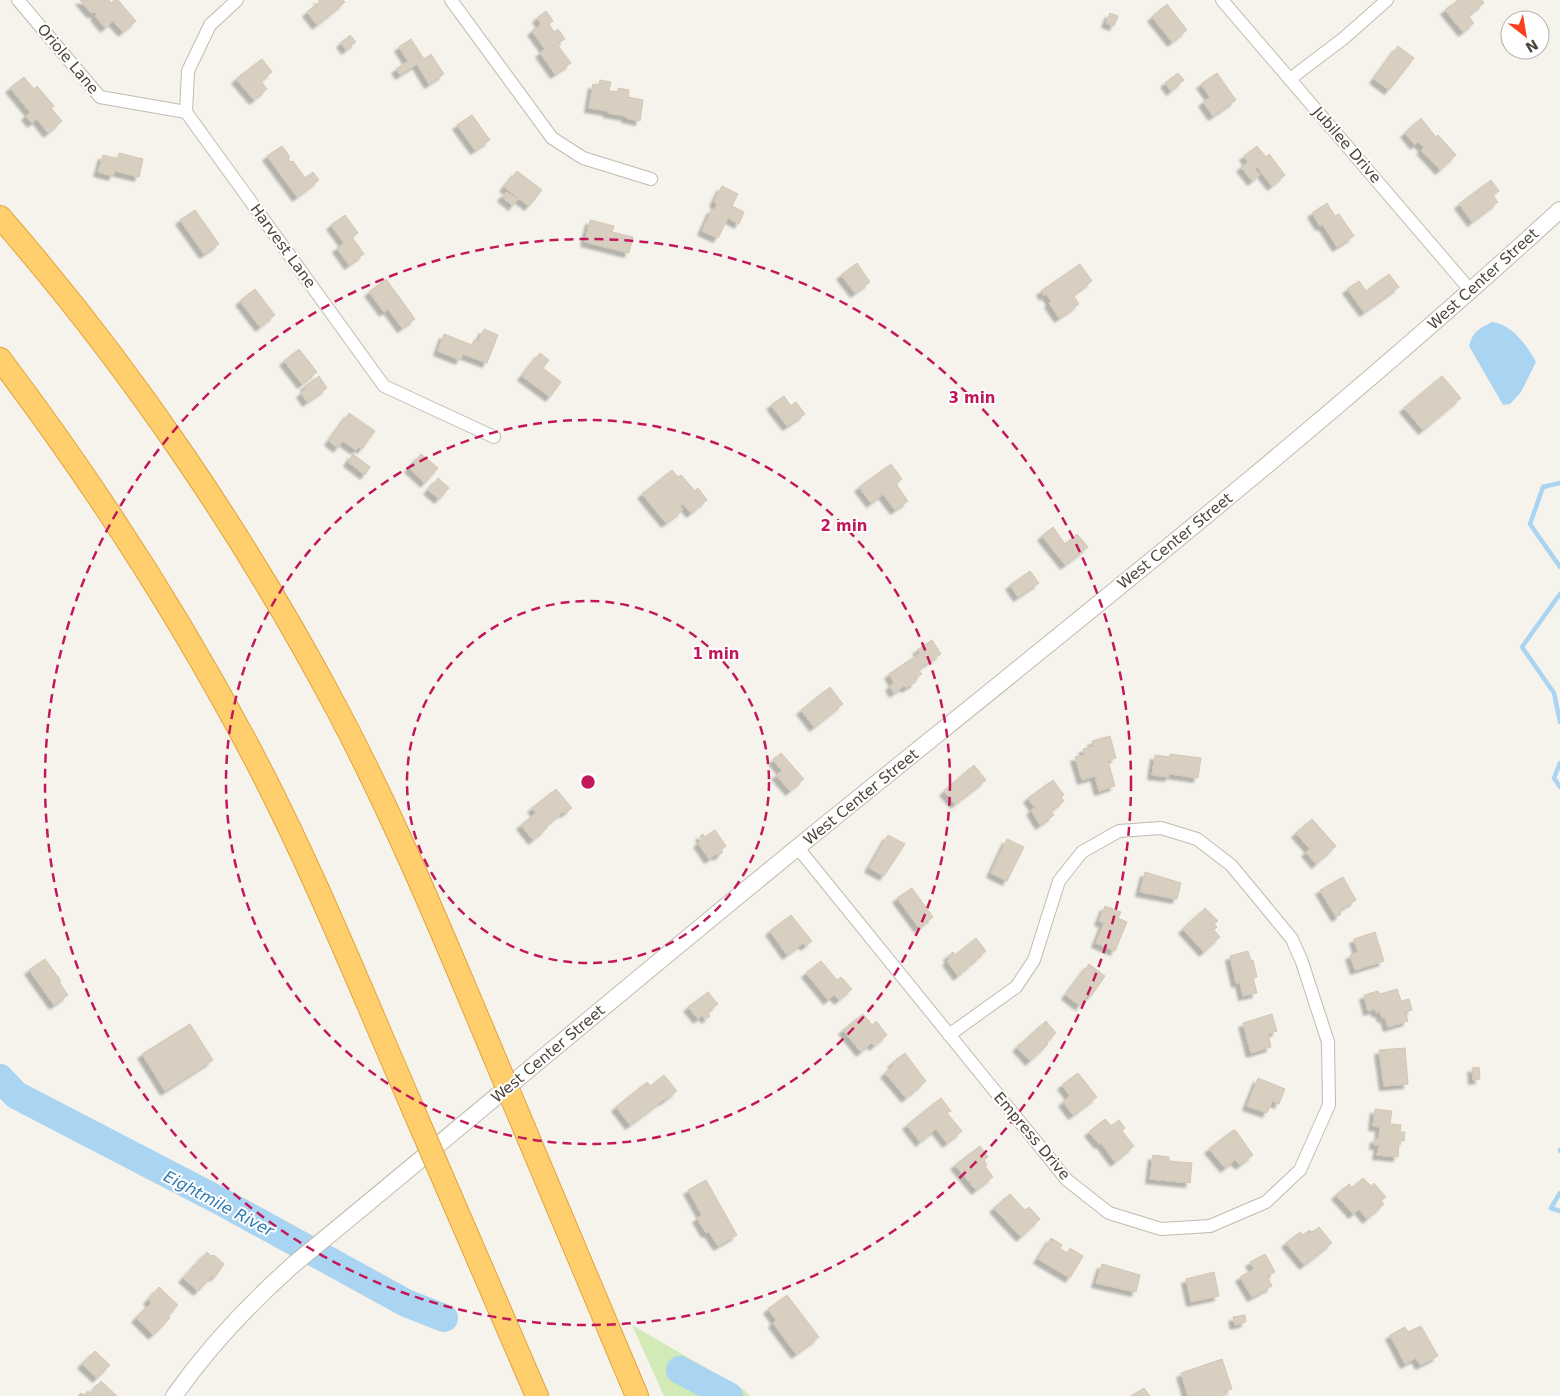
<svg xmlns="http://www.w3.org/2000/svg" width="1560" height="1396" viewBox="0 0 1560 1396" font-family="'DejaVu Sans',sans-serif">
  <style>
    .green { fill: #d2eab5 }
    .water { fill: #a9d4f2 }
    .lines { fill: none; stroke-linecap: round; stroke-linejoin: round }
    .stream { stroke: #a9d4f2; stroke-width: 4.5 }
    .river { stroke: #a9d4f2; stroke-width: 28 }
    .building { fill: #d8cfc1; stroke: #d3c7b4; filter: url(#shadow) }
    .minor-casing { stroke: #c2bbae; stroke-width: 14 }
    .tertiary-casing { stroke: #c2bbae; stroke-width: 18 }
    .motorway-casing { stroke: #e0a43c; stroke-width: 24 }
    .minor { stroke: #fff; stroke-width: 12 }
    .tertiary { stroke: #fff; stroke-width: 16 }
    .motorway { stroke: #ffcf6e; stroke-width: 22 }
    .motorway-bridge-casing { stroke: #e0a43c; stroke-width: 24; stroke-linecap: butt }
    .motorway-bridge { stroke: #ffcf6e; stroke-width: 22 }
    .ring { fill: none; stroke: #c2185b; stroke-width: 2.5; stroke-dasharray: 9 6 }
    .labels { text-anchor: middle; stroke-width: 4; stroke-linejoin: round; paint-order: stroke }
    .street-label { font-size: 15px; fill: #4b4439; stroke: #fff }
    .water-label { font-size: 16px; font-style: italic; fill: #2e7ab2; stroke: #fff }
    .centre { fill: #c2185b; stroke: #fff; stroke-width: 2.5 }
    .ring-label { font-size: 15px; text-anchor: middle; font-weight: bold; fill: #c2185b; stroke: #fff; stroke-width: 4; stroke-linejoin: round; paint-order: stroke }
  </style>
  <defs>
    <filter id="shadow"><feDropShadow dx="-4.5" dy="4.5" stdDeviation="1" flood-color="#0004"/></filter>
  </defs>
  <rect width="100%" height="100%" fill="#f6f3ec"/>
  <path class="green" d="M632 1325 744 1390 750 1396H664Z"/>
  <path class="water" d="M1492 322C1512 324 1527 346 1536 362L1521 392 1510 404 1503 405 1469 346C1472 332 1480 328 1492 322Z"/>
  <g class="lines">
    <g class="stream">
      <path d="M1560 483 1543 487 1530 524 1560 567"/>
      <path d="M1560 594 1522 647 1554 693 1560 722"/>
      <path d="M1560 763 1554 778 1560 787"/>
      <path d="M1560 1150V1151"/>
      <path d="M1560 1193 1551 1208 1560 1211"/>
    </g>
    <g class="river">
      <path d="M0 1078 16 1095 222 1202 406 1303 444 1318"/>
      <path d="M680 1370 729 1396"/>
    </g>
  </g>
  <g class="building">
    <path d="M80 0H109L111 3 115 0H118L136 21 123 32 113 21 105 28 95 16 97 15 94 12 92 14Z"/>
    <path d="M318 0H343L345 2 317 25 307 12 320 2Z"/>
    <path d="M1458 0H1482L1484 3 1468 16 1474 23 1463 32 1445 10Z"/>
    <path d="M1167 4 1187 30 1172 42 1152 17Z"/>
    <path d="M546 11 553 21 549 24 554 32 558 29 565 39 557 44 571 63 555 74 540 53 545 49 532 31 541 24 537 18Z"/>
    <path d="M1110 13 1118 16 1114 26 1106 23Z"/>
    <path d="M350 35 356 42 346 50 341 43Z"/>
    <path d="M411 39 424 59 431 54 444 74 429 84 417 64 400 75 396 69 408 61 399 47Z"/>
    <path d="M1398 46 1414 58 1389 90 1374 79Z"/>
    <path d="M262 59 272 72 261 81 267 89 254 100 236 79Z"/>
    <path d="M1178 73 1184 80 1171 91 1165 83Z"/>
    <path d="M1217 73 1236 100 1213 116 1203 102 1210 97 1201 84Z"/>
    <path d="M24 77 34 89 37 86 54 106 51 108 62 121 48 133 37 119 32 123 26 116 30 112 10 88Z"/>
    <path d="M600 80 611 82 609 91 618 92V88L629 90 628 97 643 100 640 121 626 118V116L608 113V111L589 108 593 84 599 85Z"/>
    <path d="M472 115 490 140 475 150 457 125Z"/>
    <path d="M1421 118 1436 137 1438 135 1456 155 1440 170 1421 150 1424 148 1418 142 1415 145 1405 133Z"/>
    <path d="M282 146 290 157 288 159 291 162 293 161 305 178 313 172 319 180 297 197 267 156Z"/>
    <path d="M1257 146 1266 157 1269 154 1285 175 1272 186 1257 167 1255 169 1260 175 1252 181 1241 167 1248 162 1244 156Z"/>
    <path d="M119 153 143 159 139 177 115 171 113 176 98 172 103 155 118 159Z"/>
    <path d="M517 171 542 190 529 206 504 187Z"/>
    <path d="M1491 180 1499 191 1493 196 1498 202 1472 222 1459 204Z"/>
    <path d="M722 186 738 194 732 206 744 212 739 224 728 218 718 238 702 231 712 209 714 210 717 204 714 202Z"/>
    <path d="M506 192 518 199 513 206 502 197Z"/>
    <path d="M1327 203 1335 216 1339 214 1354 236 1337 247 1323 225 1320 226 1312 213Z"/>
    <path d="M195 210 219 244 204 254 180 220Z"/>
    <path d="M345 215 358 233 352 237 364 254 349 265 337 248 344 243 331 225Z"/>
    <path d="M590 220 614 226 612 232 633 237 629 253 585 242Z"/>
    <path d="M857 263 870 282 855 293 841 275Z"/>
    <path d="M1080 264 1092 281 1073 295 1079 304 1059 318 1049 303 1051 301 1046 294 1044 296 1041 291Z"/>
    <path d="M1389 274 1399 287 1364 312 1347 289 1359 281 1366 291Z"/>
    <path d="M386 279 415 319 402 328 388 309 384 312 369 292Z"/>
    <path d="M255 289 275 315 260 327 240 301Z"/>
    <path d="M484 329 498 335 487 363 463 354 460 360 438 351 444 334 472 345 474 340 478 342Z"/>
    <path d="M299 349 317 372 302 384 284 361Z"/>
    <path d="M540 353 549 360 543 368 561 382 550 397 522 376Z"/>
    <path d="M319 376 327 388 307 402 301 393 306 389 305 386Z"/>
    <path d="M1442 376 1461 398 1423 430 1404 408Z"/>
    <path d="M784 396 791 406 796 402 805 414 787 426 771 405Z"/>
    <path d="M349 413 375 431 362 449 359 447 356 450 343 441 338 448 329 441Z"/>
    <path d="M353 454 370 467 365 475 348 462Z"/>
    <path d="M421 454 438 468 425 483 409 468Z"/>
    <path d="M891 464 902 479 896 484 908 501 895 510 883 494 871 503 859 487Z"/>
    <path d="M672 470 678 477 681 475 695 491 698 488 707 500 691 513 683 504 680 506 683 510 666 523 642 494Z"/>
    <path d="M438 478 449 488 439 499 428 490Z"/>
    <path d="M1053 527 1065 544 1077 534 1088 547 1065 565 1042 536Z"/>
    <path d="M1030 571 1039 583 1018 597 1010 585Z"/>
    <path d="M932 640 941 654 918 669 922 674 914 679 916 682 906 688 904 686 894 693 890 686 894 683 889 674 920 653 917 650Z"/>
    <path d="M830 687 843 704 814 727 801 710Z"/>
    <path d="M1110 736 1116 758 1108 761 1115 786 1099 791 1095 776 1082 780 1075 757 1085 755 1083 749 1094 746 1092 741Z"/>
    <path d="M781 753 804 779 790 791 776 775 782 771 773 760Z"/>
    <path d="M1170 754 1201 758 1198 778 1170 774 1169 777 1152 775 1155 755 1170 757Z"/>
    <path d="M974 765 986 780 955 804 944 791Z"/>
    <path d="M1053 780 1064 795 1061 797 1064 801 1051 811 1054 815 1040 825 1031 810 1035 808 1028 798Z"/>
    <path d="M556 789 572 808 565 813 563 812 546 826 547 828 533 840 521 825 536 813 532 808Z"/>
    <path d="M1312 819 1336 846 1316 864 1306 852 1310 849 1296 833Z"/>
    <path d="M715 830 726 846 721 850 723 852 718 856 716 854 709 859 698 843 702 840 700 836 703 834 705 837Z"/>
    <path d="M888 835 905 844 884 876 869 868Z"/>
    <path d="M1007 839 1024 847 1007 881 991 873Z"/>
    <path d="M1145 872 1181 883 1177 899 1140 892Z"/>
    <path d="M1343 877 1356 900 1339 910 1341 914 1336 917 1320 890Z"/>
    <path d="M912 888 933 917 919 928 897 898Z"/>
    <path d="M1105 906 1121 912 1118 918 1127 922 1115 951 1096 943 1104 923 1099 921Z"/>
    <path d="M1205 908 1218 921 1214 924 1217 927 1214 930 1220 937 1204 952 1183 929Z"/>
    <path d="M791 915 812 941 805 946 803 943 787 955 770 931Z"/>
    <path d="M1375 932 1384 961 1355 970 1350 955 1358 952 1354 939Z"/>
    <path d="M976 938 986 951 958 976 947 961 950 959 948 956 953 952 955 955Z"/>
    <path d="M1248 951 1251 961 1253 960 1257 977 1253 978 1257 993 1243 996 1240 982 1236 983 1230 956Z"/>
    <path d="M45 959 61 981 59 982 68 995 54 1005 29 970Z"/>
    <path d="M821 961 837 980 841 977 852 989 839 1000 834 995 828 1000 806 973Z"/>
    <path d="M1089 964 1105 976 1091 996 1088 994 1080 1006 1066 995Z"/>
    <path d="M1397 989 1401 1001 1409 999 1412 1010 1405 1012 1408 1021 1388 1027 1385 1017 1382 1018 1380 1012 1377 1013 1375 1009 1368 1011 1364 995 1378 991 1380 994Z"/>
    <path d="M708 992 718 1004 707 1012 710 1016 706 1019 703 1015 698 1019 688 1007Z"/>
    <path d="M863 1014 872 1025 876 1021 887 1035 874 1046 871 1043 861 1052 843 1030Z"/>
    <path d="M1272 1014 1277 1031 1268 1034 1271 1047 1251 1053 1243 1023Z"/>
    <path d="M1046 1021 1056 1033 1046 1043 1048 1044 1030 1061 1017 1047Z"/>
    <path d="M190 1024 213 1060 165 1091 142 1054Z"/>
    <path d="M1405 1048 1408 1084 1384 1086 1379 1050Z"/>
    <path d="M905 1053 926 1081 906 1098 885 1073 894 1065 892 1063Z"/>
    <path d="M1479 1067 1480 1079 1473 1080 1472 1068Z"/>
    <path d="M1078 1073 1097 1097 1073 1115 1063 1102 1070 1096 1062 1085Z"/>
    <path d="M664 1075 677 1091 664 1101 663 1100 630 1125 616 1107 647 1082 651 1086Z"/>
    <path d="M1258 1078 1285 1089 1279 1104 1272 1101 1267 1113 1247 1106Z"/>
    <path d="M941 1098 951 1111 947 1113 962 1131 947 1143 936 1129 920 1142 907 1125Z"/>
    <path d="M1375 1109 1392 1111 1390 1124 1401 1125 1400 1132H1405L1404 1141H1399L1398 1157 1377 1155 1379 1145H1374L1375 1138 1379 1139 1380 1127 1373 1126Z"/>
    <path d="M1105 1119 1111 1126 1119 1120 1125 1128 1122 1131 1134 1146 1115 1162 1101 1143 1099 1144 1089 1132Z"/>
    <path d="M1233 1130 1236 1131 1253 1155 1240 1165 1235 1160 1225 1168 1209 1149Z"/>
    <path d="M980 1146 988 1157 984 1160 987 1165 985 1166 993 1177 976 1190 955 1165Z"/>
    <path d="M1153 1155 1169 1157V1161L1192 1163 1190 1183 1150 1179Z"/>
    <path d="M1363 1178 1371 1186 1374 1183 1386 1197 1381 1201 1384 1204 1367 1219 1359 1209 1353 1214 1336 1195 1349 1184 1352 1188Z"/>
    <path d="M706 1180 737 1235 718 1246 709 1232 706 1233 697 1218 702 1215 688 1190Z"/>
    <path d="M1010 1194 1025 1210 1029 1207 1040 1219 1021 1237 994 1208Z"/>
    <path d="M1319 1227 1332 1243 1304 1265 1286 1243 1300 1232 1303 1235 1309 1230 1312 1232Z"/>
    <path d="M1051 1238 1062 1245 1060 1248 1067 1253 1070 1248 1083 1256 1070 1278 1038 1259Z"/>
    <path d="M207 1252 211 1256 214 1255 224 1264 215 1277 213 1275 198 1291 183 1278Z"/>
    <path d="M1265 1254 1275 1272 1267 1276 1272 1286 1252 1297 1240 1277 1254 1269 1250 1262Z"/>
    <path d="M1102 1264 1140 1275 1136 1292 1096 1283Z"/>
    <path d="M1214 1272 1219 1296 1191 1302 1186 1279Z"/>
    <path d="M159 1287 178 1305 168 1316 170 1318 153 1335 136 1318 151 1303 148 1300Z"/>
    <path d="M787 1295 819 1337 796 1354 773 1323 776 1320 768 1309Z"/>
    <path d="M1245 1315 1246 1322 1235 1325 1233 1317Z"/>
    <path d="M1421 1326 1438 1356 1420 1365 1416 1358 1405 1364 1390 1335 1405 1327 1408 1332Z"/>
    <path d="M95 1351 110 1365 97 1378 82 1364Z"/>
    <path d="M1222 1359 1232 1389 1224 1391 1226 1394 1220 1396H1188L1181 1373Z"/>
    <path d="M101 1381 117 1396H78L81 1393 84 1395 88 1391 90 1393Z"/>
    <path d="M1144 1388 1150 1396H1131Z"/>
  </g>
  <g class="lines">
    <defs>
      <g id="minor">
        <path d="M18 0 100 97 186 112"/>
        <path d="M237 0 210 25 188 71 186 112 384 386 494 437"/>
        <path d="M451 0 552 138 583 158 651 179"/>
        <path d="M1222 0 1471 291"/>
        <path d="M1290 79 1344 38 1387 0"/>
        <path d="M798 848 1067 1180 1109 1213 1161 1229 1210 1226 1266 1202 1300 1170 1329 1105 1328 1042 1302 962 1292 939 1260 900 1231 865 1197 839 1161 828 1119 831 1082 852 1059 881 1034 960 1016 987 949 1035"/>
      </g>
      <path id="tertiary" d="M174 1396C210 1345 248 1305 294 1264 473 1117 650 967 830 821 1077 621 1326 424 1560 210"/>
      <g id="motorway">
        <path d="M0 217C130 366 246 537 338 711 396 821 443 935 491 1049"/>
        <path d="M0 359C96 486 181 618 255 759 314 872 362 992 413 1109"/>
        <path d="M525 1130 637 1396"/>
        <path d="M451 1197 537 1396"/>
      </g>
    </defs>
    <use href="#minor" class="minor-casing"/>
    <use href="#tertiary" class="tertiary-casing"/>
    <use href="#motorway" class="motorway-casing"/>
    <use href="#minor" class="minor"/>
    <use href="#tertiary" class="tertiary"/>
    <use href="#motorway" class="motorway"/>
    <defs>
      <g id="motorway-bridge">
        <path d="M491 1049 525 1130"/>
        <path d="M413 1109 451 1197"/>
      </g>
    </defs>
    <use href="#motorway-bridge" class="motorway-bridge-casing"/>
    <use href="#motorway-bridge" class="motorway-bridge"/>
  </g>
  <g class="ring">
    <circle cx="588" cy="782" r="181"/>
    <circle cx="588" cy="782" r="362"/>
    <circle cx="588" cy="782" r="543"/>
  </g>
  <g class="labels">
    <g class="street-label">
      <text transform="translate(68 59) rotate(50)" y="5">Oriole Lane</text>
      <text transform="translate(1347 145) rotate(49)" y="5">Jubilee Drive</text>
      <text transform="translate(283 246) rotate(54)" y="5">Harvest Lane</text>
      <text transform="translate(1483 279) rotate(-42)" y="5">West Center Street</text>
      <text transform="translate(1175 541) rotate(-39)" y="5">West Center Street</text>
      <text transform="translate(861 797) rotate(-39)" y="5">West Center Street</text>
      <text transform="translate(548 1054) rotate(-40)" y="5">West Center Street</text>
      <text transform="translate(1032 1136) rotate(50)" y="5">Empress Drive</text>
    </g>
    <g class="water-label">
      <text transform="translate(219 1203) rotate(28)" y="6">Eightmile River</text>
    </g>
  </g>
  <circle cx="588" cy="782" r="8" class="centre"/>
  <g class="ring-label">
    <text x="972" y="403">3 min</text>
    <text x="844" y="531">2 min</text>
    <text x="716" y="659">1 min</text>
  </g>
  <g transform="translate(1525 35) rotate(149)"><circle r="24" fill="#ffffff" stroke="#b7b4b0"/>
  <path d="M0-4L9 19L0 12L-9 19Z" fill="#fc3f1d"/>
  <text y="-8" font-size="14" font-weight="bold" text-anchor="middle" fill="#4b4439">N</text>
  </g>
</svg>
